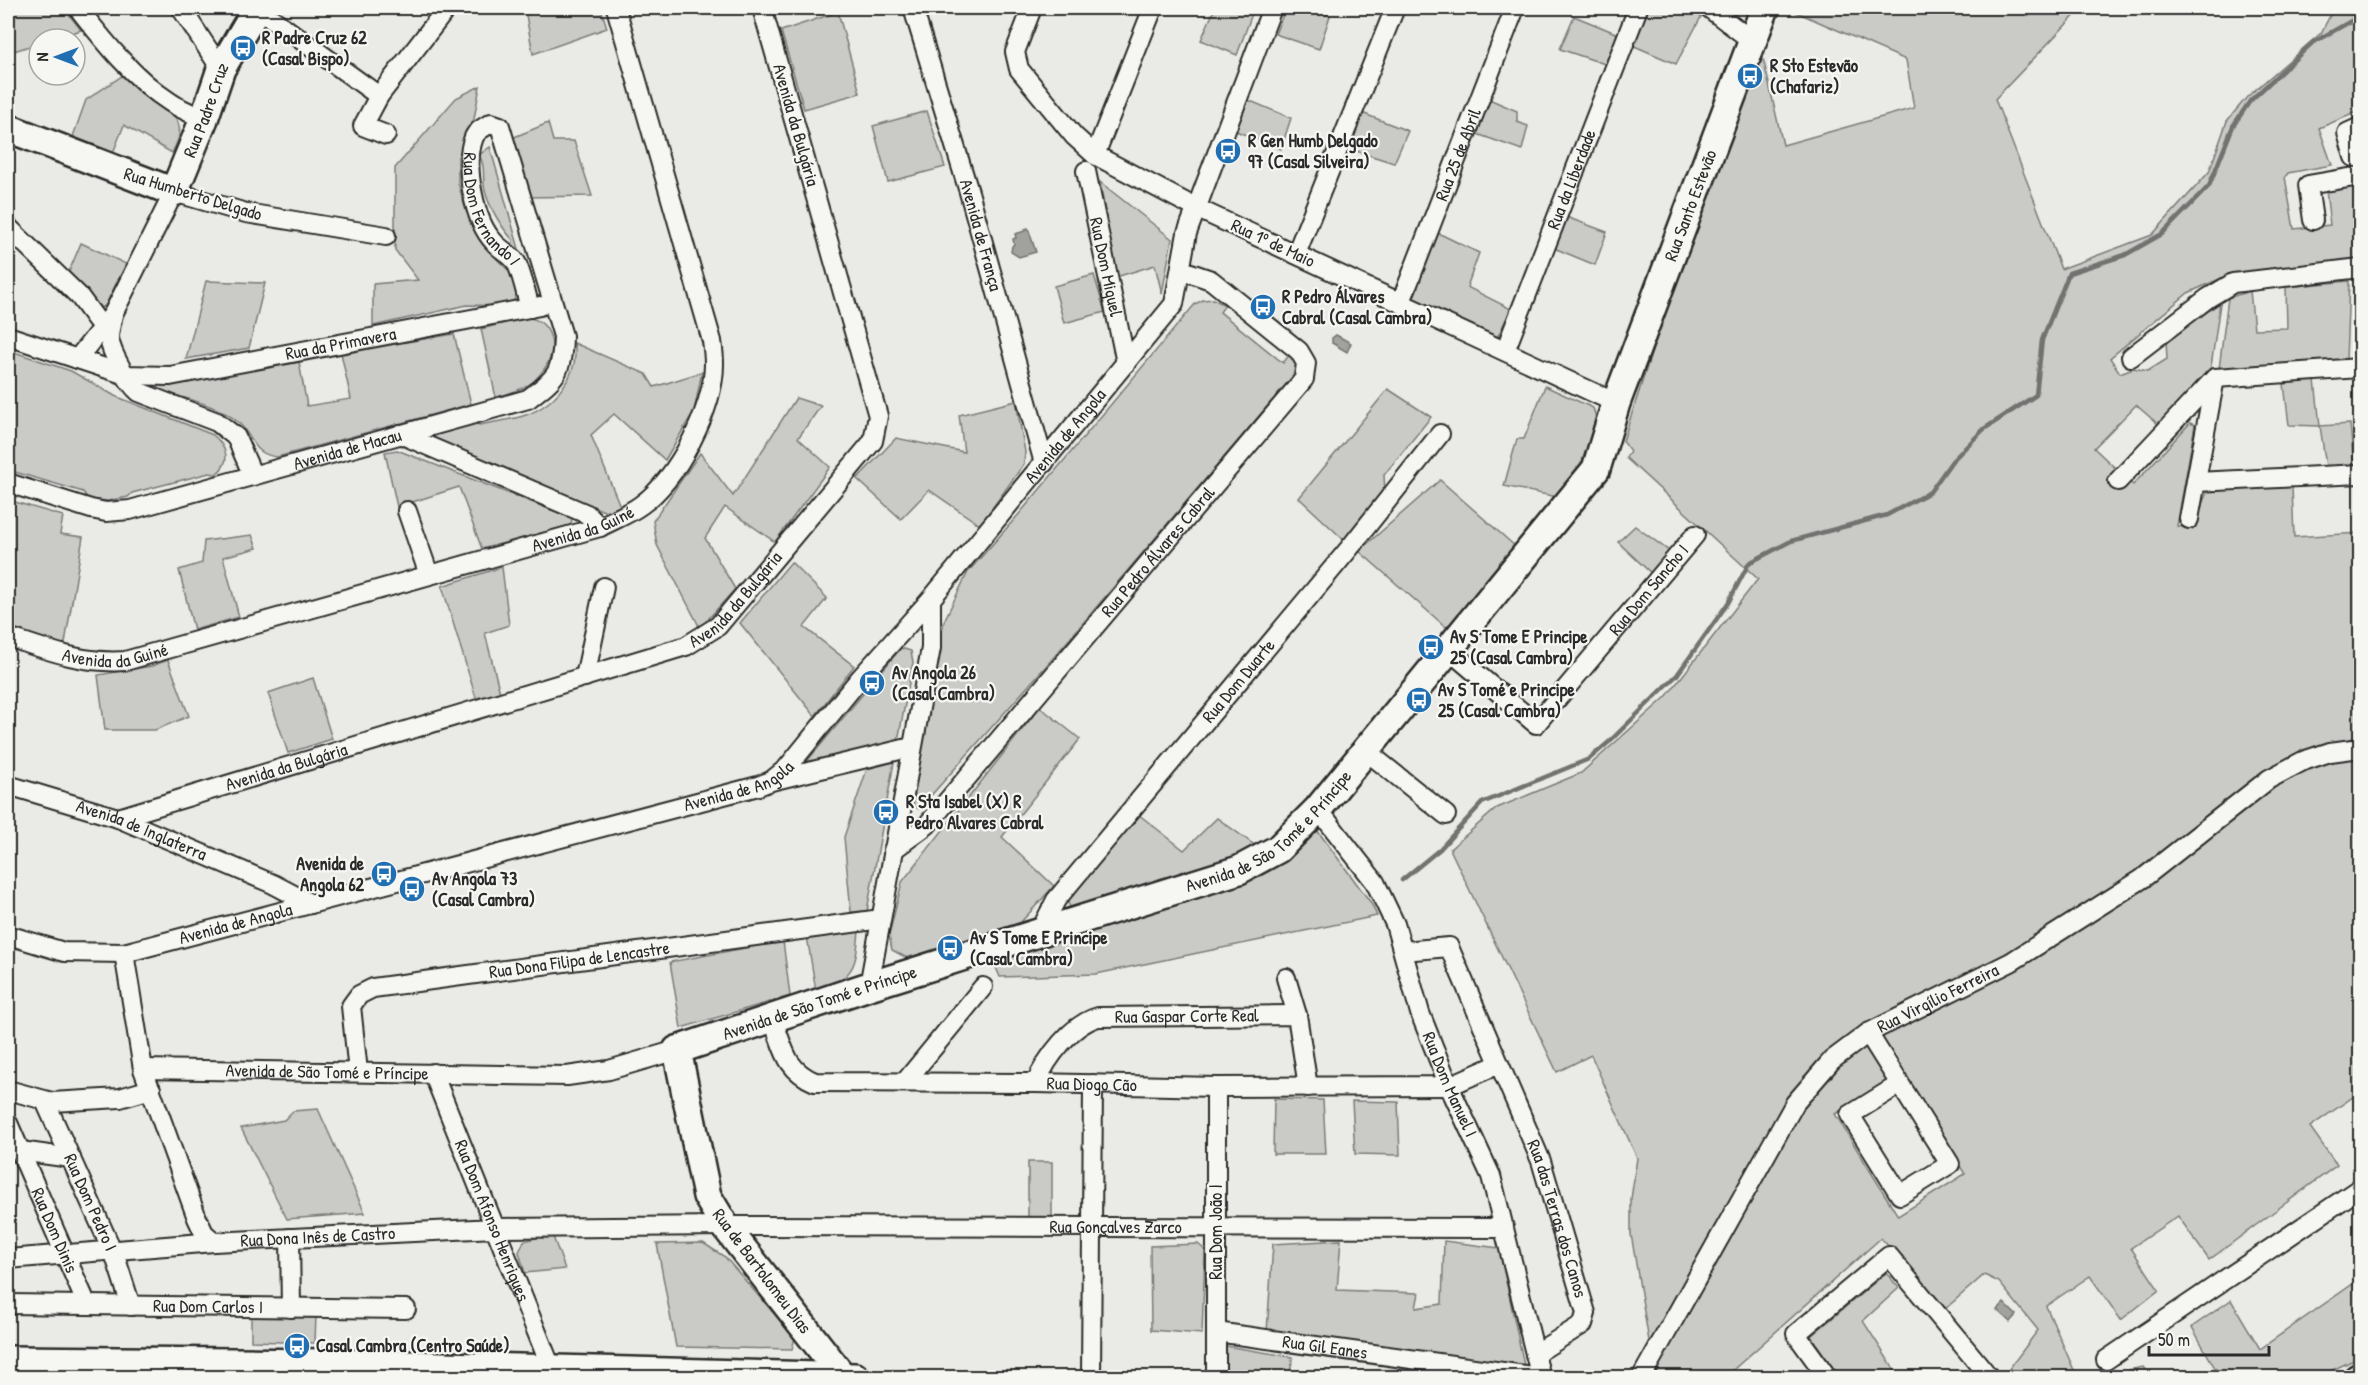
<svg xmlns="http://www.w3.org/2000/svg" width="2368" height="1385" viewBox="0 0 2368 1385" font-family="'Patrick Hand',sans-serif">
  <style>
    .green { fill: #cacac7; stroke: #7a7a79; stroke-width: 1.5; fill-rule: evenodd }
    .water { fill: #a1a19e; stroke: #727270; stroke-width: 1.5 }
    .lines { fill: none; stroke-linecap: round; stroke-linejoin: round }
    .stream { stroke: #727270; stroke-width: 4.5 }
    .street-casing { stroke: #2b2b2b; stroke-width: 22 }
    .secondary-casing { stroke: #2b2b2b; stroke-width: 32 }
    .street { stroke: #f6f6f2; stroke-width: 18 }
    .secondary { stroke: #f6f6f2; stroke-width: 27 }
    .labels { text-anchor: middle; stroke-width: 4.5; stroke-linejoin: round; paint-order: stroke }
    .poi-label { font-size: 18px; font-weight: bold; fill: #2b2b2b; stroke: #f6f6f2; text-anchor: start }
    .street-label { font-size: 18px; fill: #2b2b2b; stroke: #f6f6f2 }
  </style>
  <rect width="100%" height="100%" fill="#eaeae6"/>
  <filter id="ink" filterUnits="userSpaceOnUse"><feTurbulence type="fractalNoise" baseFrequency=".0167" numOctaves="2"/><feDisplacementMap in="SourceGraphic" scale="12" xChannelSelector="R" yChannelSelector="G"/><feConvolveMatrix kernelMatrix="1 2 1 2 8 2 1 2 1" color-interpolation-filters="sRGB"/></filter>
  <g filter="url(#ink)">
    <g class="green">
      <path d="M8 8H64L81 30 52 39H39V43L8 53Z"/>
      <path d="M532 8H601L607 28 533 54 526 15Z"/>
      <path d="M1215 8H1254L1237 55 1201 40Z"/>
      <path d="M1286 8H1307L1330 16 1319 49 1275 34Z"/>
      <path d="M1644 8H1689L1701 17 1676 64 1632 45Z"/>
      <path d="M1787 8H2082L1995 99 2061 269 2152 235 2209 172 2227 121 2247 97 2321 33 2334 8H2360V111L2319 128 2332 165 2288 173 2285 177 2294 229 2330 225 2326 190 2356 187 2360 218V260L2226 276 2188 293 2110 358 2120 373 2133 368 2148 371 2167 359 2166 341 2220 303 2211 367 2159 425 2136 405 2094 448 2133 485 2190 423 2195 425 2177 526 2192 528 2208 490 2292 487 2294 537 2360 533V1106L2353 1097 2310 1127 2337 1165 2209 1260 2178 1216 2131 1248 2159 1290 2121 1320 2090 1276 2046 1306 2077 1377H2003L2038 1330 1999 1282 1984 1275 1945 1309 1881 1238 1725 1377H1653L1666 1351 1649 1341 1631 1234V1199L1637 1158 1591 1055 1557 1072 1450 849 1497 808 1581 773 1666 697 1758 579 1626 458 1630 451 1623 441 1679 268 1761 49 1783 145 1914 108 1906 60ZM1901 1072 1965 1174 1898 1216 1835 1114Z"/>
      <path d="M838 12 860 93 804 109 781 31Z"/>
      <path d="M1574 16 1618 34 1605 64 1560 49Z"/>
      <path d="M122 76 175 117C184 130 178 141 172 153L124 125 111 158 71 142 86 100Z"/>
      <path d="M480 86 474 119 458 157V183L466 211 497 259 509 271 518 292 514 300 505 306 467 305 373 326V284L418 280 395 250V168L456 98Z"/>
      <path d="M1489 99 1517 111V122L1528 126 1522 150 1477 134Z"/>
      <path d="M1248 100 1291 118 1281 149 1236 131Z"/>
      <path d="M927 111 945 167 888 182 873 126Z"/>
      <path d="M1362 113 1408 131 1394 163 1347 148Z"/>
      <path d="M548 123 553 141H574L592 196 527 197 512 138Z"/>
      <path d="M490 147 519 249 512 247 513 240C502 228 489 207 485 191 482 178 486 166 479 155Z"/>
      <path d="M1100 182 1172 239 1162 294 1155 265 1116 277Z"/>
      <path d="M1566 217 1607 232 1595 265 1554 248Z"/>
      <path d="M1436 232 1479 253 1467 287 1511 309 1498 336 1491 337 1411 298Z"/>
      <path d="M81 243 126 264 105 306 101 308 68 274Z"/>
      <path d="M1094 275 1105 312 1064 323 1054 286Z"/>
      <path d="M206 281 265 283 249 348 186 359Z"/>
      <path d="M2349 281 2346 360 2219 369 2228 298 2250 291 2254 329 2287 328 2286 287Z"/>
      <path d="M1213 299 1225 305 1220 312 1283 363 1291 353 1296 364 1293 376 1054 657 919 809 912 805 944 621 968 572 1020 513 1195 304 1203 300Z"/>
      <path d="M526 318C547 318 556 340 550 358 547 367 540 375 534 381 524 390 508 393 496 398L481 329Z"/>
      <path d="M454 334 471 404 277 457C253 454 254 439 240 424 222 405 177 396 152 389V386L299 362 307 406 351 399 341 353Z"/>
      <path d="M574 343 646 374 654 387 702 372 694 411 665 460 614 414 591 435 620 506 614 511H604L435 440 434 433 472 421 479 425C494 422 511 420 526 415 554 405 581 374 574 343Z"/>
      <path d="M8 350 71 371 115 396 213 435C227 447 232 462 216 474L209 473 132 493 128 497 108 501 88 499 83 492 8 470Z"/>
      <path d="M2315 380 2320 426 2350 424 2354 466H2326L2320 426 2289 425 2284 384Z"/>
      <path d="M1545 386 1593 408C1606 438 1576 475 1557 497L1504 486 1517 439H1524Z"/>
      <path d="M1388 389 1431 417 1384 475 1385 492 1345 541 1299 498Z"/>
      <path d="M796 398 821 406 798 438 830 467 775 542 725 507 705 538 735 589 700 628 657 545 653 521 700 453 733 496Z"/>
      <path d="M1016 401 1025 452 1024 464 980 525 929 490 901 519 857 479 896 438 964 452 959 415Z"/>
      <path d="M397 450 572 518 571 525 482 549 459 487 397 507 385 452Z"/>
      <path d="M1440 480 1516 547 1447 628 1359 551Z"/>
      <path d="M8 500 63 516 60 534 83 537 65 643 61 645 8 627Z"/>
      <path d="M1635 526 1669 551 1653 575 1618 542Z"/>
      <path d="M252 535 257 548 223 557 239 617 194 630 179 570 202 563 204 541Z"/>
      <path d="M791 562 827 598 804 627 854 666 815 716 740 623Z"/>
      <path d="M502 567 509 625 485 633 500 693 476 698 442 586Z"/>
      <path d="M901 648 911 651 913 662 897 746 804 765Z"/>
      <path d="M168 660 189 716 155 730H105L98 675 152 666Z"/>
      <path d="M313 678 332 739 288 753 268 693Z"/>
      <path d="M1040 707 1080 739 1002 837 1054 886 1020 923 914 959 905 957 892 950 889 935 902 882Z"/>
      <path d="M894 762 867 911 851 912 844 837 867 769Z"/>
      <path d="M1138 814 1184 850 1217 818 1260 849 1080 909 1071 910 1067 900Z"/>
      <path d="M1314 826 1371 903 1377 916 1096 974 1000 977 994 963 1247 880Z"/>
      <path d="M859 930C856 969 854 977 816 991L807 936Z"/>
      <path d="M783 941 790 996 681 1028 670 962Z"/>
      <path d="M1274 1099 1323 1100 1326 1154H1273Z"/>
      <path d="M1352 1101 1398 1102 1400 1155 1355 1154Z"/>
      <path d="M318 1109 365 1213 287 1219 241 1128 284 1120 293 1111Z"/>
      <path d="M1028 1162H1052V1217L1028 1219Z"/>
      <path d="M552 1234 565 1269 525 1273 519 1252 524 1241Z"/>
      <path d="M1341 1240 1337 1290 1419 1293 1416 1308 1442 1304 1444 1241 1499 1248 1524 1365 1267 1332 1273 1244Z"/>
      <path d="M703 1243 725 1257 795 1338 792 1349 676 1347 657 1244Z"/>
      <path d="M1198 1244 1205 1250 1202 1334 1151 1330 1150 1246Z"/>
      <path d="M1886 1273 1899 1288 1863 1321 1899 1377H1839L1811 1336Z"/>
      <path d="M2360 1279V1357L2318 1377H2220L2192 1327 2231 1300 2260 1349Z"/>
      <path d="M251 1312 316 1314 315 1343 251 1341Z"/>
      <path d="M1226 1346 1293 1357 1289 1377 1254 1378 1224 1374Z"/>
      <path d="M2143 1367 2151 1377H2133L2128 1370Z"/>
    </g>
    <g class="water">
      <path d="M1028 228 1036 252 1019 257 1011 252 1012 246 1014 244 1013 239 1016 238 1015 234 1025 231V229Z"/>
      <path d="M1336 335 1351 343 1347 352 1332 343V338Z"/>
      <path d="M2004 1303 2016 1315 2010 1322 1997 1310Z"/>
    </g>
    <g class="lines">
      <path class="stream" d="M1402 880 1440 849 1482 803 1589 759 1609 742 1677 675 1728 603 1749 563 1791 541 1887 515 1930 492 1952 461 1984 429 2036 395 2042 340 2069 273 2125 255 2162 234 2209 186 2233 126 2250 101 2312 43 2360 16"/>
      <defs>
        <g id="street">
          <path d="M78 8C104 41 134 79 170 102 180 109 193 114 204 119"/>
          <path d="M181 8 221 69"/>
          <path d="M257 8 379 96"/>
          <path id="s1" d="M913 8 969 192 1044 463"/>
          <path d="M1032 8 1015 52 1019 69 1074 136 1095 155 1196 208 1616 403"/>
          <path d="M1709 8 1751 40"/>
          <path d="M386 135 363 126 379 96 447 8"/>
          <path d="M1095 155 1153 8"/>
          <path d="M2354 157 2347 133 2360 127"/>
          <path id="s2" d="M1086 171 1126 363"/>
          <path d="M2313 220 2308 185 2360 176"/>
          <path d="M8 227 79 296 101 326"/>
          <path d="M1296 254 1395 8"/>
          <path id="s3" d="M1401 302 1515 8"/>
          <path d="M113 314C112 321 109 330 109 338 111 353 128 383 139 392L217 422 236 437 253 476"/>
          <path id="s4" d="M8 336 126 375 170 376 540 306"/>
          <path id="s5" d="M1505 351 1638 8"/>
          <path d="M2131 357 2208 298 2233 283 2360 268"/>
          <path d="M77 359 113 314 174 192 246 213 386 236"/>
          <path d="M400 434 587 514 600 527"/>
          <path d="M2118 481 2215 378 2360 368"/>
          <path d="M2196 482 2360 474"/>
          <path id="s6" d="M8 483 91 509 106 512 130 510 528 399C557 377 562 373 563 336L500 126 491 123C485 127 477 130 474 137 463 165 474 221 494 242 500 250 513 255 517 264 523 278 526 294 530 308"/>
          <path d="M407 511 429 575"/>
          <path d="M2189 519 2215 378"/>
          <path id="s7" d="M8 637C48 650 82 664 125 661L600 527C613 520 629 514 641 505 677 480 714 408 714 364 714 356 713 348 712 341L616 8"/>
          <path id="s8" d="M1450 651 1536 724 1695 535"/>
          <path d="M585 677 604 587"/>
          <path d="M1366 751 1446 815"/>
          <path d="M771 781 912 747"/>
          <path id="s9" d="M8 785 118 818 273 884 311 904"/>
          <path id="s10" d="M1318 809 1375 882 1395 924 1420 1013 1449 1086 1491 1176 1541 1378"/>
          <path id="s11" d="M118 818 686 646 718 626 873 441 878 416 762 8"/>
          <path id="s12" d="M893 850 927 825 1304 379 1306 363 1299 351 1211 280 1182 270"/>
          <path id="s13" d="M1040 931 1056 900 1348 550 1440 434"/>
          <path id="s14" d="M8 935 64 952 124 953 758 786 771 781 787 768 861 677 931 599 1174 304 1187 233 1272 8"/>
          <path id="s15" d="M1403 951 1449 947 1541 1161 1586 1313 1583 1324 1535 1354"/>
          <path id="s16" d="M124 953 143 1069 197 1218 204 1233 214 1242 495 1228 725 1226 1504 1228"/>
          <path d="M1286 978 1297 1015"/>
          <path d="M869 986 931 648V599"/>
          <path id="s17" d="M772 1018C784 1047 784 1069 815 1082L1036 1083 1216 1087 1449 1086 1499 1064"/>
          <path d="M1868 1033 1950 1164 1900 1195 1850 1115 1900 1084"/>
          <path id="s18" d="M143 1069 567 1076 609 1070 677 1050"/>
          <path id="s19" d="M358 1072 351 1006 359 995 373 988 881 919"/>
          <path id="s20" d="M433 1073 552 1370"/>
          <path d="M905 1082 983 987"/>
          <path id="s21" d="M1036 1083C1046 1058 1072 1024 1098 1017L1297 1015 1308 1087"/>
          <path d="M8 1090 52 1102 120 1098 151 1089"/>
          <path id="s22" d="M45 1101 116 1259 131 1306"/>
          <path id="s23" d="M8 1123 87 1305"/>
          <path d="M20 1151 71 1158"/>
          <path d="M290 1238 291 1308"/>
          <path d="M8 1259 214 1242"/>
          <path id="s24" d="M8 1304 406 1309"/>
          <path id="s25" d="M1216 1332 1540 1377"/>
          <path d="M2106 1360 2360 1188"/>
          <path d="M1091 1378 1093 1084"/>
          <path d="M1216 1378V1087"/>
          <path id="s26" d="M1641 1378 1795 1103 1832 1060 1868 1033 2011 962 2142 879 2269 779 2303 761 2330 752 2360 748"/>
          <path d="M1828 1378 1796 1334 1889 1256 1990 1378"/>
        </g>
        <g id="secondary">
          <path id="s27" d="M8 128 174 192 204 119 221 69 257 8"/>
          <path d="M8 1360 334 1363 855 1377"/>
          <path id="s28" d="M843 1377 725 1226 707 1196 677 1050 869 986 1239 870 1278 849 1318 809 1596 469 1616 403 1765 8"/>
          <path d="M2358 1378 2360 1377"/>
        </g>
      </defs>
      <use href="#street" class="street-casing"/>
      <use href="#secondary" class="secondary-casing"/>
      <use href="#street" class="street"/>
      <use href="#secondary" class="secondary"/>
    </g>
  </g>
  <defs>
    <symbol id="bus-disc" viewBox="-11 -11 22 22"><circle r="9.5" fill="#1f6fb2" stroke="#f6f6f2"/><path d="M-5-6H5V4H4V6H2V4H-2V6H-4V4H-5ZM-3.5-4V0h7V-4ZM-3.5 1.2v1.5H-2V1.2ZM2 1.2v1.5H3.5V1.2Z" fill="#fff"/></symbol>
  </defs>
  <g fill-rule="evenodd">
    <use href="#bus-disc" x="228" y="33" width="30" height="30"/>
    <use href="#bus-disc" x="1735" y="61" width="30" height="30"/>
    <use href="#bus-disc" x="1213" y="136" width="30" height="30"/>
    <use href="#bus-disc" x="1248" y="292" width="30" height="30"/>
    <use href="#bus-disc" x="1416" y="632" width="30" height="30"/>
    <use href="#bus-disc" x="857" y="668" width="30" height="30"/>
    <use href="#bus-disc" x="1404" y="685" width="30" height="30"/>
    <use href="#bus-disc" x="871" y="797" width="30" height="30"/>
    <use href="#bus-disc" x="369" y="859" width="30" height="30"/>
    <use href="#bus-disc" x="397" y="874" width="30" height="30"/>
    <use href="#bus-disc" x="935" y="933" width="30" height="30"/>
    <use href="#bus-disc" x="282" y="1331" width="30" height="30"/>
  </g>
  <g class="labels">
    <g class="poi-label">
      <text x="262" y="44">R Padre Cruz 62<tspan x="262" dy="21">(Casal Bispo)</tspan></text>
      <text x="1770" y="72">R Sto Estevão<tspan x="1770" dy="21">(Chafariz)</tspan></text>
      <text x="1248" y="147">R Gen Humb Delgado<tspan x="1248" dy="21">97 (Casal Silveira)</tspan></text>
      <text x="1282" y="303">R Pedro Álvares<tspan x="1282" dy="21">Cabral (Casal Cambra)</tspan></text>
      <text x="1450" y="643">Av S Tome E Principe<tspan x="1450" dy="21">25 (Casal Cambra)</tspan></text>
      <text x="892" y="679">Av Angola 26<tspan x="892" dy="21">(Casal Cambra)</tspan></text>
      <text x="1438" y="696">Av S Tomé e Principe<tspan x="1438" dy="21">25 (Casal Cambra)</tspan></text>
      <text x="906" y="808">R Sta Isabel (X) R<tspan x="906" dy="21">Pedro Alvares Cabral</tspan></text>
      <text x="364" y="870" text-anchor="end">Avenida de<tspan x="364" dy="21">Angola 62</tspan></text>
      <text x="432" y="885">Av Angola 73<tspan x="432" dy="21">(Casal Cambra)</tspan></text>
      <text x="970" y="944">Av S Tome E Principe<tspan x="970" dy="21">(Casal Cambra)</tspan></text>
      <text x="316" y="1352">Casal Cambra (Centro Saúde)</text>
    </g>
    <g class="street-label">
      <text dy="6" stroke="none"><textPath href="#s27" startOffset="266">Rua Padre Cruz</textPath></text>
      <text transform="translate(796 125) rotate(74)" y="6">Avenida da Bulgária</text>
      <text dy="6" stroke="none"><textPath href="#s3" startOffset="158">Rua 25 de Abril</textPath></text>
      <text dy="6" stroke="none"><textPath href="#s5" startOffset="184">Rua da Liberdade</textPath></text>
      <text transform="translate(193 194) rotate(17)" y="6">Rua Humberto Delgado</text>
      <text dy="6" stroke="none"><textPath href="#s28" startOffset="1786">Rua Santo Estevão</textPath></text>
      <text dy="6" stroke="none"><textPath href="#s6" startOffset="946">Rua Dom Fernando I</textPath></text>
      <text dy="6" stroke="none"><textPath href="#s1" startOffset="237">Avenida de França</textPath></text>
      <text transform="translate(1273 243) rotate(25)" y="6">Rua 1º de Maio</text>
      <text dy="6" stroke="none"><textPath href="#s2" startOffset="98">Rua Dom Miguel</textPath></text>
      <text dy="6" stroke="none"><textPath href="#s4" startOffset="342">Rua da Primavera</textPath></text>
      <text dy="6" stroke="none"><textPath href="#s14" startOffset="1242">Avenida de Angola</textPath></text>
      <text dy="6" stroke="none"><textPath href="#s6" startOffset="352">Avenida de Macau</textPath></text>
      <text dy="6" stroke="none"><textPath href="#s7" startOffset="597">Avenida da Guiné</textPath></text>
      <text dy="6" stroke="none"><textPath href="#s12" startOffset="400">Rua Pedro Álvares Cabral</textPath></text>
      <text dy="6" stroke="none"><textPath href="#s8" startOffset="288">Rua Dom Sancho I</textPath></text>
      <text dy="6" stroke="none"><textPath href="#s11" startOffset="662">Avenida da Bulgária</textPath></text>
      <text dy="6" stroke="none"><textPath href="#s7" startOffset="111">Avenida da Guiné</textPath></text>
      <text dy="6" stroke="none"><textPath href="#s13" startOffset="320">Rua Dom Duarte</textPath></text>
      <text dy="6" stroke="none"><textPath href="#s11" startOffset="176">Avenida da Bulgária</textPath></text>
      <text dy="6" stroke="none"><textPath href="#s14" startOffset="756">Avenida de Angola</textPath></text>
      <text dy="6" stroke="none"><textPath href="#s28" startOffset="1012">Avenida de São Tomé e Príncipe</textPath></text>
      <text dy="6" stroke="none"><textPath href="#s9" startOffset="141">Avenida de Inglaterra</textPath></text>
      <text dy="6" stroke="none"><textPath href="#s14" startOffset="234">Avenida de Angola</textPath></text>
      <text dy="6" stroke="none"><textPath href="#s19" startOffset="304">Rua Dona Filipa de Lencastre</textPath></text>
      <text dy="6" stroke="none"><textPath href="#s26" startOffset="495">Rua Virgílio Ferreira</textPath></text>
      <text dy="6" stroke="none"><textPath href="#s28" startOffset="526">Avenida de São Tomé e Príncipe</textPath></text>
      <text dy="6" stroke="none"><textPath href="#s21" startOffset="182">Rua Gaspar Corte Real</textPath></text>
      <text dy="6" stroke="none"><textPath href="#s18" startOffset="184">Avenida de São Tomé e Príncipe</textPath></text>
      <text dy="6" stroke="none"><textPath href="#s17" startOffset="357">Rua Diogo Cão</textPath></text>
      <text dy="6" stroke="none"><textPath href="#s10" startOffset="309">Rua Dom Manuel I</textPath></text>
      <text dy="6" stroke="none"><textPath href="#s22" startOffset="111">Rua Dom Pedro I</textPath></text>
      <text dy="6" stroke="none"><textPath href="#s15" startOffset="339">Rua das Terras dos Canos</textPath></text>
      <text dy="6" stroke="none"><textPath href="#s20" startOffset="159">Rua Dom Afonso Henriques</textPath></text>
      <text dy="6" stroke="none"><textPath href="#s16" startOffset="1208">Rua Gonçalves Zarco</textPath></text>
      <text dy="6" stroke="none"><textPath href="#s23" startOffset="117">Rua Dom Dinis</textPath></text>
      <text transform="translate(1216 1232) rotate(-90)" y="6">Rua Dom João I</text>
      <text dy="6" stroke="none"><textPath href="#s16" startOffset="410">Rua Dona Inês de Castro</textPath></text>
      <text transform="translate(762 1271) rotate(53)" y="6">Rua de Bartolomeu Dias</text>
      <text dy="6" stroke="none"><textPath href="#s24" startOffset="200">Rua Dom Carlos I</textPath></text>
      <text dy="6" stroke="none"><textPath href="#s25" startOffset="110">Rua Gil Eanes</textPath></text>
    </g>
  </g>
  <rect width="2368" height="1385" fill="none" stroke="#f6f6f2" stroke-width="30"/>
  <rect x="15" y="15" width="2338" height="1355" fill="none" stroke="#2b2b2b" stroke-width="2" filter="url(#ink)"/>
  <g transform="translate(57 57) rotate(270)"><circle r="28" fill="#f6f6f2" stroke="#a5a5a2" stroke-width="1.5"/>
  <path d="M0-4.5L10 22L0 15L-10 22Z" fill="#1f6fb2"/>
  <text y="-9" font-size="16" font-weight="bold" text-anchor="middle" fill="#2b2b2b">N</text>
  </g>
  <path d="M2149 1346v9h120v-9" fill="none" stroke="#2b2b2b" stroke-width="3"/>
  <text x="2158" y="1346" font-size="18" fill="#2b2b2b" stroke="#f6f6f2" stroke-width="4.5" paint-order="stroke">50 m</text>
</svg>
